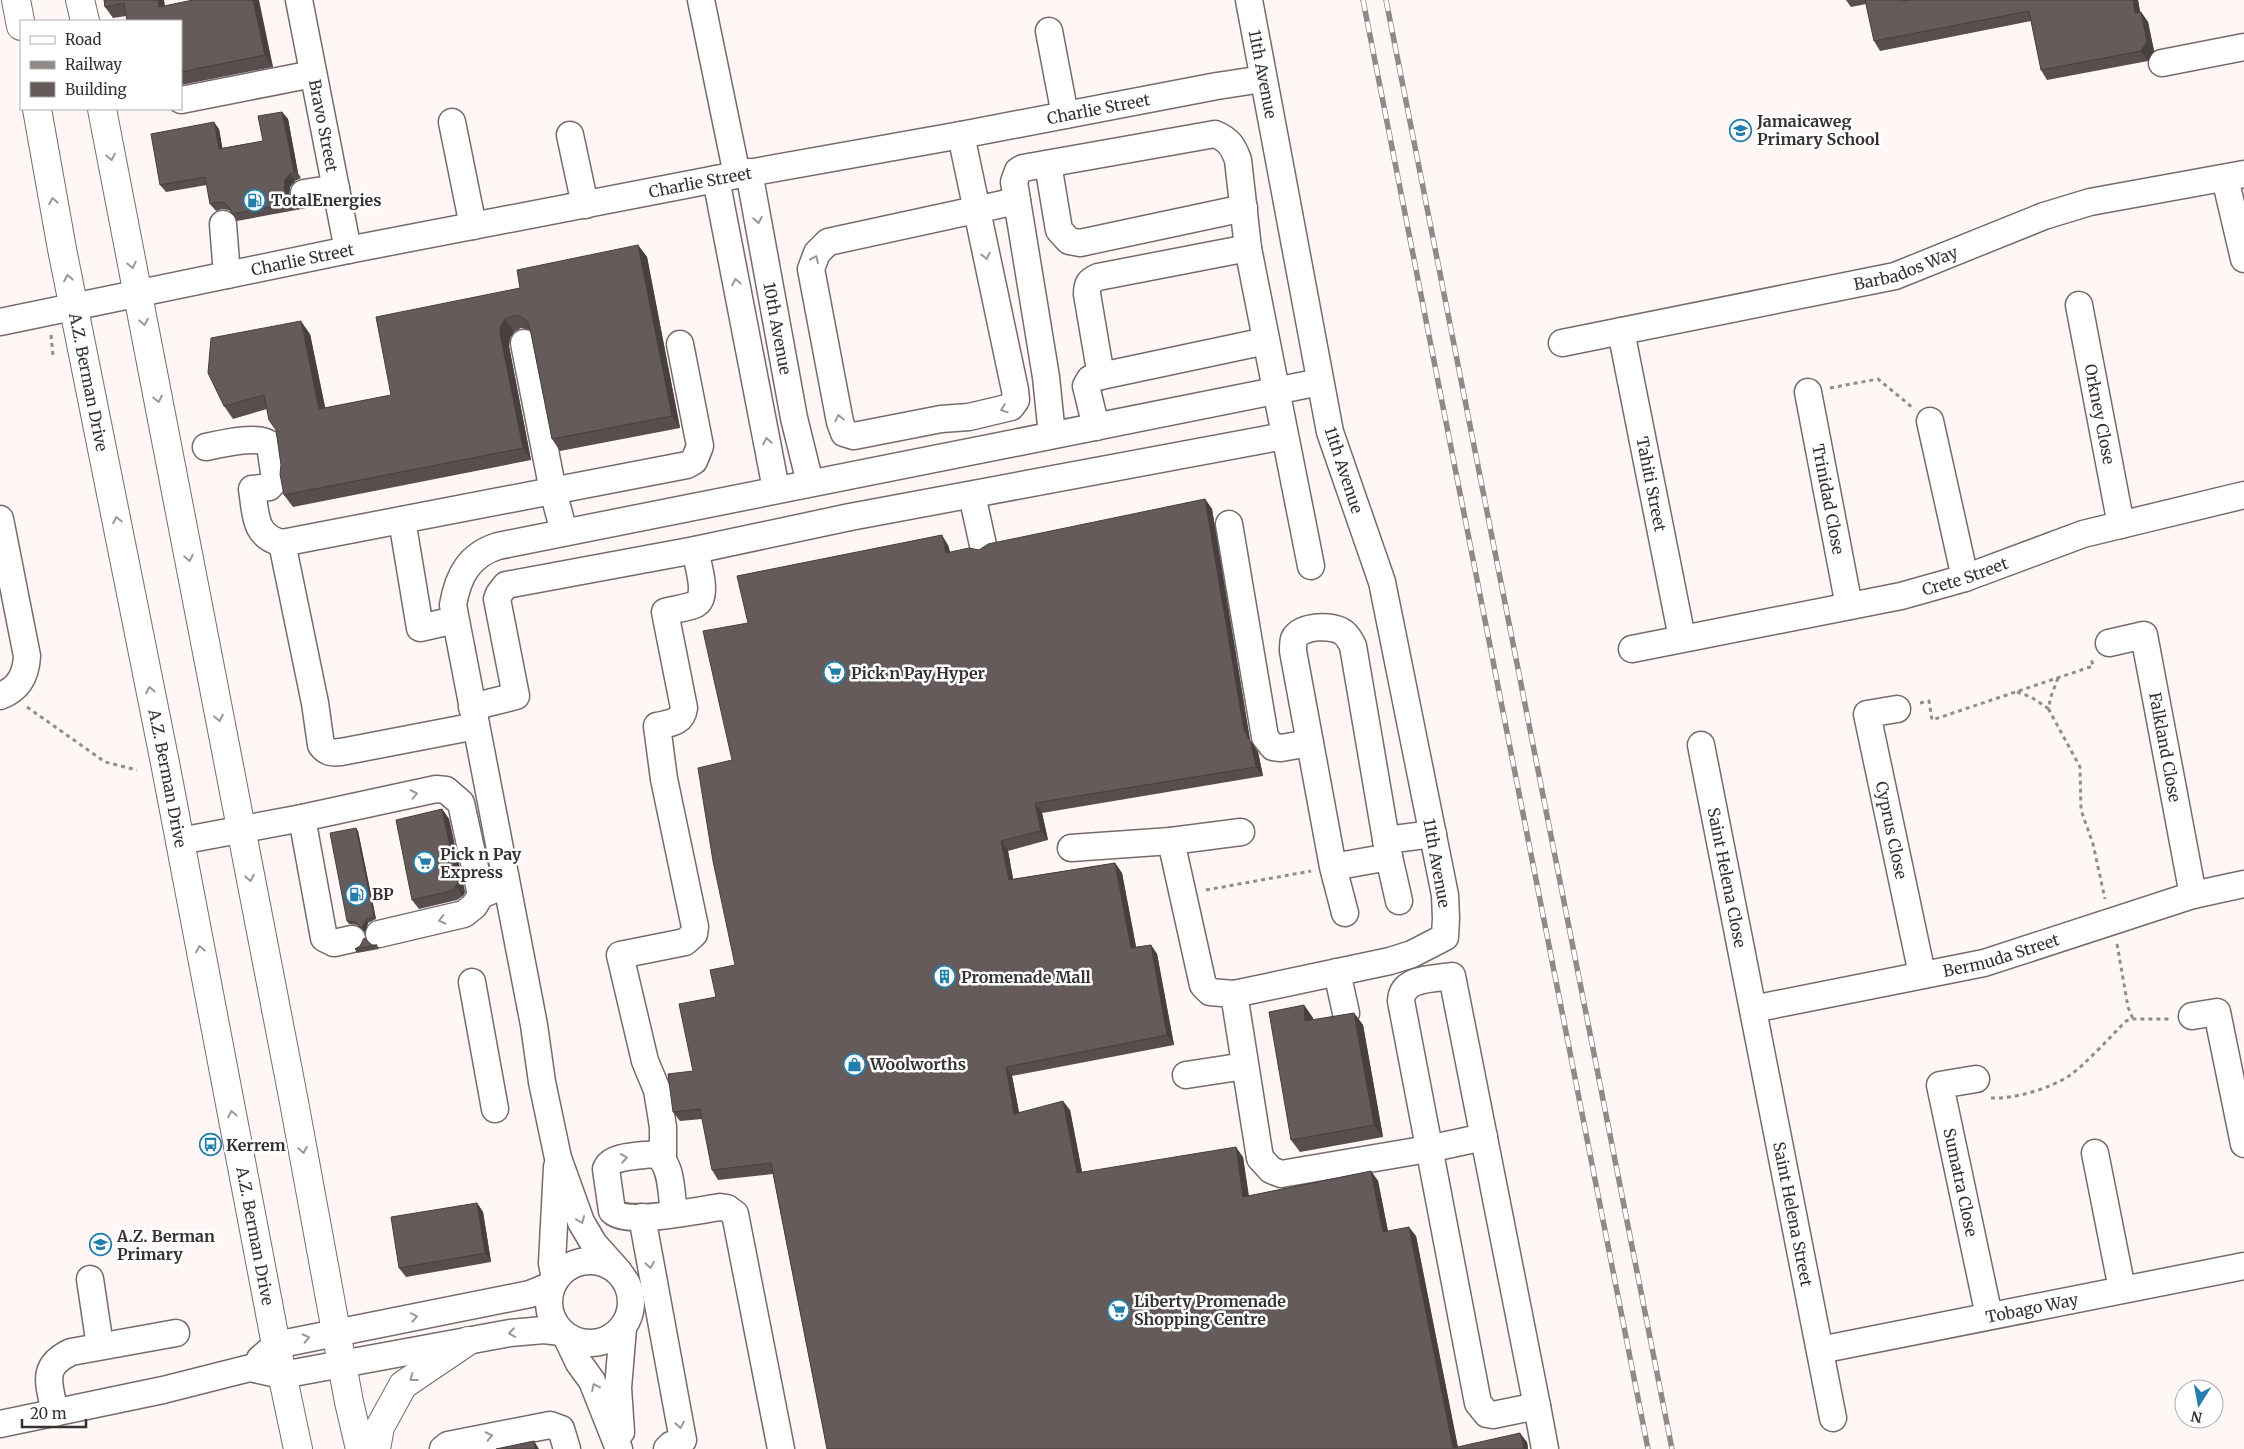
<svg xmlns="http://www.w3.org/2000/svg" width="2244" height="1449" viewBox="0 0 2244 1449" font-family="Merriweather,serif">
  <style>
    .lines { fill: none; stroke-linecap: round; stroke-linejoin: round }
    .minor-casing { stroke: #766b6a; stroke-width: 29 }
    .major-casing { stroke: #766b6a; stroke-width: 30 }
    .path { stroke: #928c8b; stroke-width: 3; stroke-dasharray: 4 4; stroke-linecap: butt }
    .minor { stroke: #fff; stroke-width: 26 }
    .major { stroke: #fff; stroke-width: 28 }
    .rail-casing { stroke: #8f8988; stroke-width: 5.5 }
    .rail { stroke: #fff; stroke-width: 4; stroke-dasharray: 11; stroke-linecap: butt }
    .wall { fill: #574e4d }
    .shaded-wall { fill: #47403f }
    .building { fill: #655b5a; stroke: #47403f }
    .oneway { stroke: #9b9898 }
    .labels { text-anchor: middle; stroke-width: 5; stroke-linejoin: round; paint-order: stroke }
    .street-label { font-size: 16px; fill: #373232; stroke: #fff }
    .poi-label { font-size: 16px; font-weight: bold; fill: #373232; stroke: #fff; text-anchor: start }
  </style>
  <rect width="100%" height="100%" fill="#fff7f6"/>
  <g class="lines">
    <defs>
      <g id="minor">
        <path id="s1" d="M299 0 348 250"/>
        <path d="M701 0 737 175"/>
        <path d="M1049 31 1065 115"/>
        <path d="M2162 63 2244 47"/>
        <path d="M181 100 313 74"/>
        <path d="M452 122 473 226"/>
        <path d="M570 135 585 205"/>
        <path d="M961 135 1015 390 1016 400 1011 407 969 417 941 419 854 436 844 433 840 422 811 269 817 253 828 242 1017 201"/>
        <path d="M1048 164 1059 230 1069 241 1080 243 1244 208"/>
        <path id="s2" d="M749 172 794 418 810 483"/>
        <path d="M2225 178 2244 259"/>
        <path d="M716 179 776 489"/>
        <path d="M304 193 336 188"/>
        <path d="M223 224 227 275"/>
        <path d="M1248 248 1098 277C1089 281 1087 284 1087 294L1101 376 1266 341"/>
        <path id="s3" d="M2079 305 2121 525"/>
        <path id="s4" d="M0 322 348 250 737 175 961 135 1217 86 1263 79"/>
        <path id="s5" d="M1621 331 1682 638"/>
        <path d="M524 343 553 491 564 532"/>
        <path id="s6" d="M1562 343 1895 276 2044 216 2090 202 2244 174"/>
        <path id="s7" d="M1808 392 1849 606"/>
        <path d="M1930 421 1965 578"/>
        <path d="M1096 427 1086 386 1090 379 1101 376"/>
        <path d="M1052 435 1046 377 1014 182 1018 171 1023 168 1215 134C1229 140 1233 146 1238 160L1248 248 1311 566"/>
        <path d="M206 447C220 444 261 434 270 445L275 480 269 487 252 489C256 513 253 536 282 543L687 465 694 461 700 446 680 344"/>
        <path d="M972 495 983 545"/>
        <path d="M0 519 27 656C26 675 19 689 0 696"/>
        <path d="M402 520 420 628 455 620"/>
        <path d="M1229 524 1265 737 1273 747 1281 748 1310 743"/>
        <path d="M282 543 315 703 321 745C327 753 332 753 341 752L476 726"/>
        <path id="s8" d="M2109 643 2144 635 2193 895"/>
        <path id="s9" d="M1632 649 1901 596 1965 578 2083 534 2244 495"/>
        <path d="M472 707 516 696 497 599 499 594 506 585 695 550 850 517 1284 436"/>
        <path id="s10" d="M1897 709 1867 714 1922 974"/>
        <path id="s11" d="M1701 745 1833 1418"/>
        <path d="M302 818 324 938 334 943 352 939"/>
        <path d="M1386 840 1433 834"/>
        <path d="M180 841 302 818 436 789 446 790 461 803 481 895"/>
        <path d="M1171 841 1241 832"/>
        <path d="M1071 848 1171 841 1203 985 1210 992 1234 994 1260 1158 1271 1170 1281 1174 1428 1149 1484 1137"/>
        <path d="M1389 857 1399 901"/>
        <path d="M1333 867 1389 857 1353 646C1351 642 1348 636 1344 633 1334 624 1300 625 1294 639 1293 643 1293 648 1293 651L1333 867 1345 913"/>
        <path d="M379 934 464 914 474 906 481 895 497 888"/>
        <path d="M1337 972 1346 1013"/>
        <path d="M1452 976 1537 1406 1493 1415 1487 1414 1478 1403 1401 1001C1402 977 1434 979 1452 976Z"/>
        <path d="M472 982 495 1109"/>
        <path d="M1234 994 1390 961 1412 954 1445 937 1446 918 1445 895 1382 582 1330 432 1249 0"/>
        <path id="s12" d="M1753 1009 1984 963 2193 895 2244 884"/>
        <path d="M2192 1016 2217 1012 2244 1144"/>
        <path d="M1186 1075 1245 1066"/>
        <path id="s13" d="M1976 1079 1940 1085 1989 1316"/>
        <path d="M2095 1153 2122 1289"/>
        <path d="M663 1158V1127L657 1090 645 1061 620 955 685 942 694 934 695 927 664 779 657 726C670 723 682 723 684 708L665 612C675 609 687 608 696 604 709 596 697 562 695 550"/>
        <path d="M674 1214C671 1195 673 1161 654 1154 641 1156 611 1155 606 1169L612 1211C626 1226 700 1210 720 1207L727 1208 735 1214 781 1449"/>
        <path d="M642 1217 683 1440 671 1445 667 1449"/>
        <circle cx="590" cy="1302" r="41"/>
        <path d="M619 1272 594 1244 581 1222 558 1158 542 1082 534 1025 453 605C458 576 469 555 498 546L1320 382"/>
        <path d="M90 1279 100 1346"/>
        <path d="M555 1280 552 1263 557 1167"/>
        <path d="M566 1336 579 1363 592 1381 619 1449"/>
        <path id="s14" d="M1820 1350 2244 1266"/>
        <path d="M260 1359 276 1345 530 1294 552 1285"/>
        <path d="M1537 1406 1545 1449"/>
        <path d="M55 1413C50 1385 39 1367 71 1352L176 1333"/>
        <path d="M0 1424 163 1390 250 1368 282 1375 510 1333 544 1330 561 1332"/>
        <path d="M621 1432 618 1388 623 1328"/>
        <path d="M443 1449 448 1445 550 1425 561 1429 567 1449"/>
      </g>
      <g id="major">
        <path d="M16 0 21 26"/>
        <path d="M80 0 85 21"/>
        <path id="s15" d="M37 109 62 249 166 768 276 1345 298 1449"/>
        <path d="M102 109 294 1102 349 1402 360 1449"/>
        <path d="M376 1449 380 1427 403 1385 468 1341"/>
      </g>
    </defs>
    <use href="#minor" class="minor-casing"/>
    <use href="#major" class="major-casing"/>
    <g class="path">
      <path d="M51 335 53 355"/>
      <path d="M1830 388 1878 379 1913 408"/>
      <path d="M2058 678 2050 699 2049 710 2080 767 2081 810 2093 844 2105 899"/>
      <path d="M2017 692 2031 697 2049 709"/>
      <path d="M1920 703 1929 701 1932 720 2093 666 2091 658"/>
      <path d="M27 707 105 762 137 770"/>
      <path d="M1206 890 1311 871"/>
      <path d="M2117 944 2128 1007 2133 1019"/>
      <path d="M1991 1098C2014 1099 2049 1089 2069 1076 2086 1064 2110 1037 2126 1021L2133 1019H2170"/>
    </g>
    <use href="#minor" class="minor"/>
    <use href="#major" class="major"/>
    <defs>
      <g id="rail">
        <path d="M1363 0 1648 1449"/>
        <path d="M1386 0 1672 1449"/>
      </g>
    </defs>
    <use href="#rail" class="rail-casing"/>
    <use href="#rail" class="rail"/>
  </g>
  <g class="wall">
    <path d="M104 0 165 6 253 0 273 67 181 85V21L126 16 113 18 105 7Z"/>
    <path d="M1846 0H2138L2140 12H2141L2148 22 2154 51 2148 61 2047 80 2041 70 2031 21 1880 51 1874 41 1866 4 1851 7Z"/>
    <path d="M282 112 288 119 298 173 301 178 295 181 290 187 289 196 293 199 302 201 307 208 237 221 232 213 229 210 222 209 216 211 210 204 207 185 166 192 160 185 219 129 222 148 263 141Z"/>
    <path d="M638 245 647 257 680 428 560 451 552 439 530 330 521 328 514 332 510 338 509 346 531 460 293 507 284 495 281 465 276 430 267 409 233 419 224 406 310 334 325 408 391 395 520 288Z"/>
    <path d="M1205 499 1212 509 1250 740 1258 752 1263 776 1042 813 1048 840 1008 851 1013 879 1115 863 1122 873 1136 947 1151 945 1157 954 1174 1045 1012 1076 1019 1112 1070 1110 1082 1172 1243 1157 1249 1196 1371 1171 1378 1181 1388 1231 1416 1236 1458 1447 1527 1442 1528 1449H827L773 1174 718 1180 712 1170 702 1119 680 1121 673 1112 693 1071 716 997 735 965 732 760 748 623 948 545 950 552 979 550Z"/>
    <path d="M442 809 449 819 465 892 463 896 457 900 419 909 412 900Z"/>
    <path d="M356 828 358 831 376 919 368 923 365 932 357 925 349 924 347 921Z"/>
    <path d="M372 945H377L379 949 357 953 355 949Z"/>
    <path d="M1304 1005 1313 1018V1020L1354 1013 1363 1025 1383 1137 1300 1152 1291 1140Z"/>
    <path d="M477 1203 483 1212 491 1262 406 1277 399 1268Z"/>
  </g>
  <g class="shaded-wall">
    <path d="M158 0H164L167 18 159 7Z"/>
    <path d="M253 0H259L273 67 265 55Z"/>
    <path d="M2133 0H2138L2142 23 2135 13Z"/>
    <path d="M2141 12 2148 22 2154 51 2148 61 2141 51Z"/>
    <path d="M282 112 288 119 298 173 296 171 294 172Z"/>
    <path d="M214 122 219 129 224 156 219 149Z"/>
    <path d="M290 174 295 181 290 187 289 196 292 202 287 195 284 188 285 180Z"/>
    <path d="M638 245 647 257 680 428 672 416Z"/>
    <path d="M505 319 514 332 510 338 509 346 531 460 523 448 500 333 501 325Z"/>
    <path d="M301 321 310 334 328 421 319 409Z"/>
    <path d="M1205 499 1212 509 1250 740 1258 752 1263 776 1256 767 1244 730Z"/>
    <path d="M942 535 948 545 953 563 946 553Z"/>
    <path d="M1035 803 1042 813 1048 840 1041 831Z"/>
    <path d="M442 809 449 819 465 892 463 896 456 886Z"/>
    <path d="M356 828 358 831 376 919 374 916Z"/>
    <path d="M1001 841 1008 851 1015 889 1009 880Z"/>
    <path d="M1115 863 1122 873 1138 957 1131 948Z"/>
    <path d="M366 920 368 923 365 932 362 928Z"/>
    <path d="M1151 945 1157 954 1174 1045 1167 1035Z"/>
    <path d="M1304 1005 1313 1018 1314 1034 1305 1021Z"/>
    <path d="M1354 1013 1363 1025 1383 1137 1374 1125Z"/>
    <path d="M1006 1067 1012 1076 1021 1123 1014 1114Z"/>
    <path d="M1063 1101 1070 1110 1084 1182 1077 1173Z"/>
    <path d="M1236 1147 1243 1157 1250 1207 1243 1197Z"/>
    <path d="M1371 1171 1378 1181 1390 1242 1383 1232Z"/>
    <path d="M477 1203 483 1212 491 1262 485 1253Z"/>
    <path d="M1409 1227 1416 1236 1458 1449 1453 1448Z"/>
    <path d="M1520 1433 1527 1442 1528 1449H1524Z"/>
    <path d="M534 1441 539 1449H535Z"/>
  </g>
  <g class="building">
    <path d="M104 0H158L159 7 193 0H253L265 55 181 72V21H127L124 3 105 7Z"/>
    <path d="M1865 0H1902L1903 1 1910 0H2133L2135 13 2141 12 2147 41 2141 51 2041 70 2029 11 1874 41Z"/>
    <path d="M282 112 294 171H296L290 174 285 180 284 188 287 195 293 199 302 201 232 214 230 208 224 203 217 202 210 204 205 177 160 185 151 134 214 122 219 149 263 141 258 116Z"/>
    <path d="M638 245 672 416 552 439 530 328 527 321 520 316H512L505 319 501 325 500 333 523 448 284 495 280 474 281 465 276 430 269 420 264 395 224 406 208 373 211 338 301 321 319 409 391 395 376 317 520 288 517 270Z"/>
    <path d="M1205 499 1244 730 1251 743 1256 767 1035 803 1041 831 1001 841 1009 880 1115 863 1131 948 1151 945 1167 1035 1006 1067 1014 1114 1063 1101 1077 1173 1236 1147 1243 1197 1371 1171 1383 1232 1409 1227 1453 1448 1520 1433 1524 1449H827L771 1163 712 1170 700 1109 673 1112 668 1074 693 1071 679 1004 716 997 710 970 735 965 713 861 698 768 732 760 703 631 748 623 737 576 942 535 946 553 969 548 979 550 988 544Z"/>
    <path d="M442 809 458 883 456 886 451 891 412 900 396 820Z"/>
    <path d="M356 828 374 916 366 920 362 928 355 922 347 921 330 833Z"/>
    <path d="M364 938 372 945H377L355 949 360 946Z"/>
    <path d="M1304 1005 1305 1021 1354 1013 1374 1125 1291 1140 1269 1012Z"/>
    <path d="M477 1203 485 1253 399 1268 391 1217Z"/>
    <path d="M534 1441 535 1449H496Z"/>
  </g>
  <defs><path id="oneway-chevron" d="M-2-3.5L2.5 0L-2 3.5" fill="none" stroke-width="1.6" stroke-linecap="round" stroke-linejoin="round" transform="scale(1.25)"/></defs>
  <g class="oneway">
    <use href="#oneway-chevron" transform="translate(111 157) rotate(79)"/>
    <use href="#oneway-chevron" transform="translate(53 201) rotate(-100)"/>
    <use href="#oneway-chevron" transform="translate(758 220) rotate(80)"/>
    <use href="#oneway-chevron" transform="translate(986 256) rotate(78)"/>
    <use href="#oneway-chevron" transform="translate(815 259) rotate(-66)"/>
    <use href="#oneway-chevron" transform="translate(132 265) rotate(78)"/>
    <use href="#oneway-chevron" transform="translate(68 278) rotate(-101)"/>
    <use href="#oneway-chevron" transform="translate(736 282) rotate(-101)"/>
    <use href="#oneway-chevron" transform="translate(144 322) rotate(79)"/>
    <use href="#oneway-chevron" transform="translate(158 399) rotate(79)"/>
    <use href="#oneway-chevron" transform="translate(1004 409) rotate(161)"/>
    <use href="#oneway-chevron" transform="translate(839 418) rotate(-102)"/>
    <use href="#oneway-chevron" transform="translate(767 441) rotate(-100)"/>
    <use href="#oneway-chevron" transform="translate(117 520) rotate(-101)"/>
    <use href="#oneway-chevron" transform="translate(189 558) rotate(79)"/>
    <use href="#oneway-chevron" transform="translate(150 690) rotate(-101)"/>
    <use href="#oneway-chevron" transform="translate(219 718) rotate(79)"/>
    <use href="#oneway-chevron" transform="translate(414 794) rotate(-12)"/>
    <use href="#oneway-chevron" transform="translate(250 878) rotate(79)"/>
    <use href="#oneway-chevron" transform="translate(442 920) rotate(166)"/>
    <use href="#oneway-chevron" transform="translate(200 949) rotate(-101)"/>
    <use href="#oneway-chevron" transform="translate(232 1114) rotate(-101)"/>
    <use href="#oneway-chevron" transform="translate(303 1150) rotate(80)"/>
    <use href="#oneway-chevron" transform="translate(624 1158) rotate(-9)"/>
    <use href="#oneway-chevron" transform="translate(581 1220) rotate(67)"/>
    <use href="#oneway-chevron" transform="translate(650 1265) rotate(80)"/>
    <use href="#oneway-chevron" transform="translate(414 1317) rotate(-11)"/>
    <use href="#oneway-chevron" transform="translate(512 1333) rotate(171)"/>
    <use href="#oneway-chevron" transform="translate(306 1338) rotate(-12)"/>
    <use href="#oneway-chevron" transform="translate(413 1378) rotate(143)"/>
    <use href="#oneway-chevron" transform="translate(595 1387) rotate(-116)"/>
    <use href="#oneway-chevron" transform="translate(680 1425) rotate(80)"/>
    <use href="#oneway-chevron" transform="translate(489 1436) rotate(-12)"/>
  </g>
  <defs>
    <symbol id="school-ring" viewBox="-11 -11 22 22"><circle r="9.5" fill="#fff" stroke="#247eac" stroke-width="1.5"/><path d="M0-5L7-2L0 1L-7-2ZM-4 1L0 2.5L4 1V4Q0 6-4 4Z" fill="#247eac"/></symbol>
    <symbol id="fuel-ring" viewBox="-11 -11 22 22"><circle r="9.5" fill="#fff" stroke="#247eac" stroke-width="1.5"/><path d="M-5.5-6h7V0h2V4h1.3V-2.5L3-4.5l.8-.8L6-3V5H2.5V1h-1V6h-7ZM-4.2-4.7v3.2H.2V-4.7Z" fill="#247eac"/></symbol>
    <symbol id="supermarket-ring" viewBox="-11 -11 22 22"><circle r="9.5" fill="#fff" stroke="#247eac" stroke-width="1.5"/><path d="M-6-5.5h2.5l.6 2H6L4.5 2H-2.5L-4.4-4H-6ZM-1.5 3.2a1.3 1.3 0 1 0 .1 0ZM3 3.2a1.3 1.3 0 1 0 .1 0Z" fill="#247eac"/></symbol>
    <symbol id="building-ring" viewBox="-11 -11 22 22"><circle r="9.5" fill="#fff" stroke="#247eac" stroke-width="1.5"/><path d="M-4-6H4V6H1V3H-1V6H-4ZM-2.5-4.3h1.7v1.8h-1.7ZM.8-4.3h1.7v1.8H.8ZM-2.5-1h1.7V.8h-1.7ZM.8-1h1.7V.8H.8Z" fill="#247eac"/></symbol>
    <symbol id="shop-ring" viewBox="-11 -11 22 22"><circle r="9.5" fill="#fff" stroke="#247eac" stroke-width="1.5"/><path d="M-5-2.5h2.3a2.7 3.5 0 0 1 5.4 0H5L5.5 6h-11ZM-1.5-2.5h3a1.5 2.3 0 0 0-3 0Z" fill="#247eac"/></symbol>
    <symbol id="bus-ring" viewBox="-11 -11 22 22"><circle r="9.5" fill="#fff" stroke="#247eac" stroke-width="1.5"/><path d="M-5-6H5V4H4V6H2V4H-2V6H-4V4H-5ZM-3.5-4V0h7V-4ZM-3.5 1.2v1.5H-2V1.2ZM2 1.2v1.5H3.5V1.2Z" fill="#247eac"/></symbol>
  </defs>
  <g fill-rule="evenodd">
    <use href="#school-ring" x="1728" y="118" width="25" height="25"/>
    <use href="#fuel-ring" x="242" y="188" width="25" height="25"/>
    <use href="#supermarket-ring" x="822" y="660" width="25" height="25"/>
    <use href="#supermarket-ring" x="412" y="850" width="25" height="25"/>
    <use href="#fuel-ring" x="344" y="882" width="25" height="25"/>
    <use href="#building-ring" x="932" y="964" width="25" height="25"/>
    <use href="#shop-ring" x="842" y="1052" width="25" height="25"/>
    <use href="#bus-ring" x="198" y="1132" width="25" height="25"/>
    <use href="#school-ring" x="88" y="1232" width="25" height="25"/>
    <use href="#supermarket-ring" x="1106" y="1298" width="25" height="25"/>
  </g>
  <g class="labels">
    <g class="street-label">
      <text transform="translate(1263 74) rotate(79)" y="6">11th Avenue</text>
      <text dy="6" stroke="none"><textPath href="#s4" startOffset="1119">Charlie Street</textPath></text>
      <text dy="6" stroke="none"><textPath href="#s1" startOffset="128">Bravo Street</textPath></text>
      <text dy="6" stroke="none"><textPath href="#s4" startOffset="714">Charlie Street</textPath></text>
      <text dy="6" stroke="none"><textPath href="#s4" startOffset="309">Charlie Street</textPath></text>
      <text dy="6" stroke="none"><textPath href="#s6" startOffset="352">Barbados Way</textPath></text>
      <text dy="6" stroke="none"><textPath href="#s2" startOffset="159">10th Avenue</textPath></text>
      <text dy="6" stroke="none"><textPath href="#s15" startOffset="278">A.Z. Berman Drive</textPath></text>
      <text dy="6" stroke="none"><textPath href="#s3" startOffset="111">Orkney Close</textPath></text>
      <text transform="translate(1344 470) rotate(72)" y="6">11th Avenue</text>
      <text dy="6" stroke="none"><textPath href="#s5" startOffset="156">Tahiti Street</textPath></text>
      <text dy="6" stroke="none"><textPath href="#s7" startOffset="109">Trinidad Close</textPath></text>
      <text dy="6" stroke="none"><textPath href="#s9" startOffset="341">Crete Street</textPath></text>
      <text dy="6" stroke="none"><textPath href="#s8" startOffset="150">Falkland Close</textPath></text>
      <text dy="6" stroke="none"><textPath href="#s15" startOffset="682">A.Z. Berman Drive</textPath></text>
      <text dy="6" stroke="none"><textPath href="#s10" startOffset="149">Cyprus Close</textPath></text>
      <text transform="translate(1437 863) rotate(80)" y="6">11th Avenue</text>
      <text dy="6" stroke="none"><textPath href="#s11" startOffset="135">Saint Helena Close</textPath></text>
      <text dy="6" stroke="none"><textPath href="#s12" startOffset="254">Bermuda Street</textPath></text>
      <text dy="6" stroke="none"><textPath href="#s13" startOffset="136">Sumatra Close</textPath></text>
      <text dy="6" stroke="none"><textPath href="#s11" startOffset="478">Saint Helena Street</textPath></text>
      <text dy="6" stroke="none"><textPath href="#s15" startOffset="1148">A.Z. Berman Drive</textPath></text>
      <text dy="6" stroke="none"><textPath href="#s14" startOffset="216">Tobago Way</textPath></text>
    </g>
    <g class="poi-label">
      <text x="1757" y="127">Jamaicaweg<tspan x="1757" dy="18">Primary School</tspan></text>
      <text x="271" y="206">TotalEnergies</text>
      <text x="851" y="679">Pick n Pay Hyper</text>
      <text x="440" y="860">Pick n Pay<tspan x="440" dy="18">Express</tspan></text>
      <text x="372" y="900">BP</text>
      <text x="961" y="983">Promenade Mall</text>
      <text x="870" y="1070">Woolworths</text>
      <text x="226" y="1151">Kerrem</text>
      <text x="117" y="1242">A.Z. Berman<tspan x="117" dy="18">Primary</tspan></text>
      <text x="1134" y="1307">Liberty Promenade<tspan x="1134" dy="18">Shopping Centre</tspan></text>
    </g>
  </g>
  <rect x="20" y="20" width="162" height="90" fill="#ffffff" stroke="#afadad"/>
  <rect x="30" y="36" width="25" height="8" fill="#ffffff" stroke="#afadad"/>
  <text x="65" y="45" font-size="15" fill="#373232">Road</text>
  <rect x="30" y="61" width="25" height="8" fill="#8f8988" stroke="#afadad"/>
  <text x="65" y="70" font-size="15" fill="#373232">Railway</text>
  <rect x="30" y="82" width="25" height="15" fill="#655b5a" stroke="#afadad"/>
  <text x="65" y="95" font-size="15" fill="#373232">Building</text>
  <g transform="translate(2199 1404) rotate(191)"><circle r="24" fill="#ffffff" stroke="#afadad"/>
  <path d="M0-4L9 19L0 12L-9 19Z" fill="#247eac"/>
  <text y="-8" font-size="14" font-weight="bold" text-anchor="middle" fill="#373232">N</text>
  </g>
  <path d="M22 1419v8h64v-8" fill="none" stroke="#373232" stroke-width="2.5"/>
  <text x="30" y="1419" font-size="15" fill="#373232" stroke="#ffffff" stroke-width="4" paint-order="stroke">20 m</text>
</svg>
